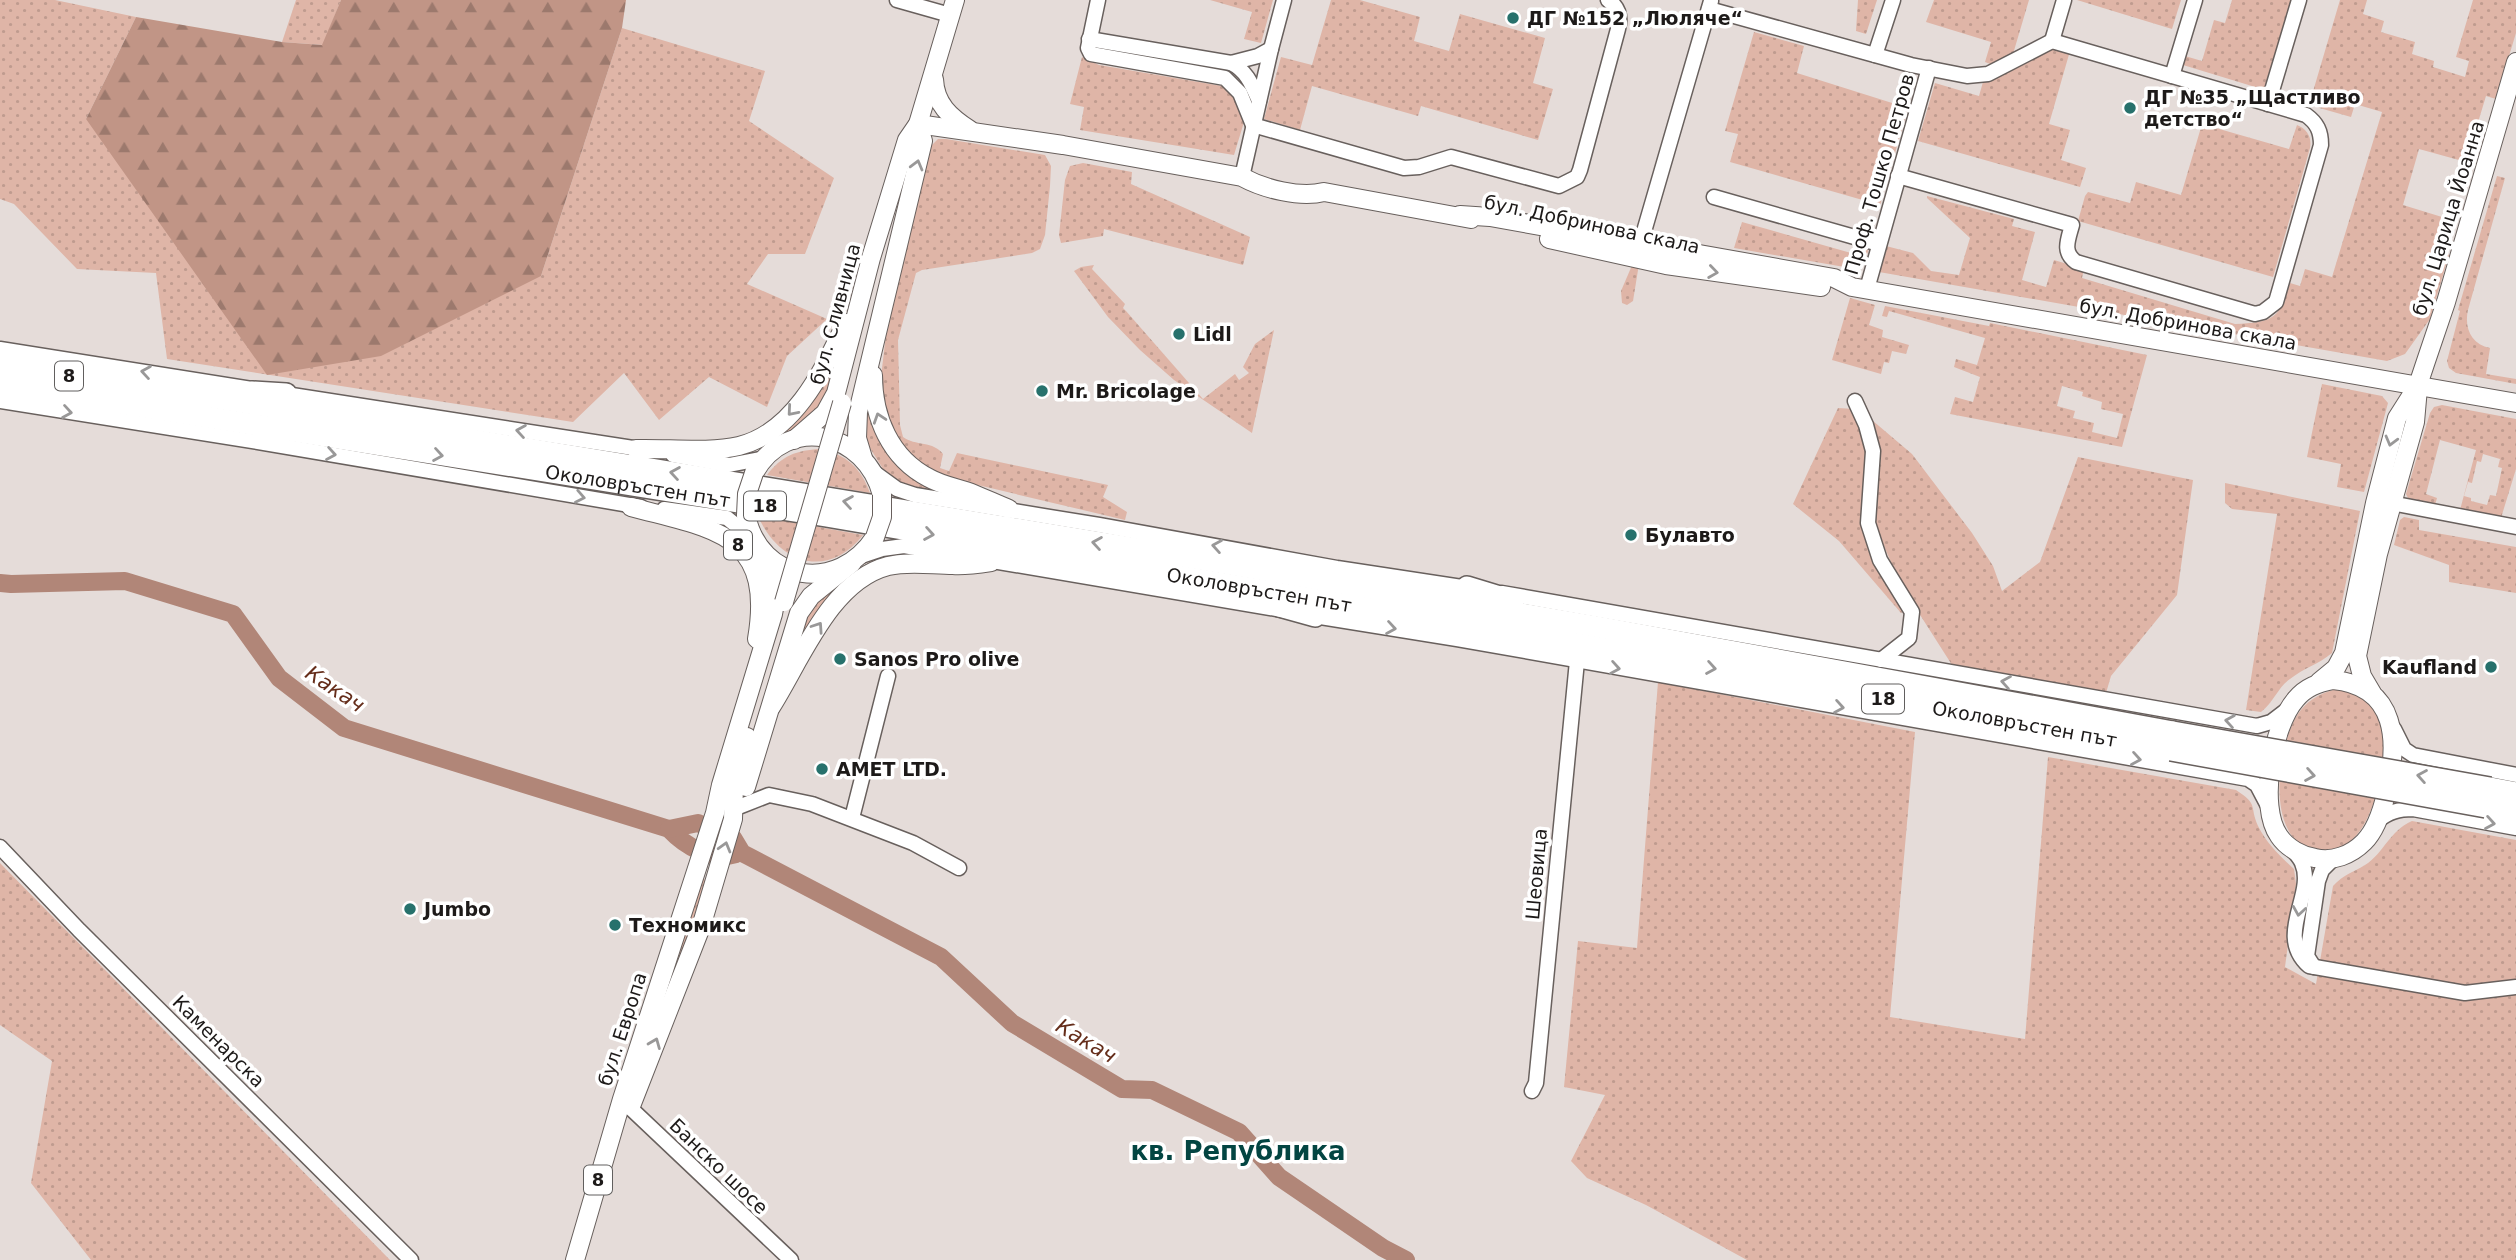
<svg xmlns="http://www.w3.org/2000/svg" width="2516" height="1260" viewBox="0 0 2516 1260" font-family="'DejaVu Sans',sans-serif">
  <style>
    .green { fill: url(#green-dots); fill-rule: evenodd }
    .forest { fill: url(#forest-firs) }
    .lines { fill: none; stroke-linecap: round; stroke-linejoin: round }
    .river { stroke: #b18678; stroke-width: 18 }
    .minor-casing { stroke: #68605d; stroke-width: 17 }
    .major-casing { stroke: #68605d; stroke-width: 20 }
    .highway-casing { stroke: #68605d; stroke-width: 24 }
    .minor { stroke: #fff; stroke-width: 14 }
    .major { stroke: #fff; stroke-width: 18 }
    .highway { stroke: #fff; stroke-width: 21 }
    .major-bridge-casing { stroke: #68605d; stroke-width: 20; stroke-linecap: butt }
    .highway-bridge-casing { stroke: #68605d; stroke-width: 24; stroke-linecap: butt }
    .major-bridge { stroke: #fff; stroke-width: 18 }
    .highway-bridge { stroke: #fff; stroke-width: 21 }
    .oneway { stroke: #999898 }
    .poi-dot { fill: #27716c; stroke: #fff; stroke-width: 2.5 }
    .labels { text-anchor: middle; stroke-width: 7; stroke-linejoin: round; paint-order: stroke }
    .shield { fill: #fff; stroke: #615f5e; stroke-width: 2 }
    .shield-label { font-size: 18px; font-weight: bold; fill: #1d1a19 }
    .poi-label { font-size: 19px; font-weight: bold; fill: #1d1a19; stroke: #fff; text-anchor: start }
    .street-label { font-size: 19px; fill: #1d1a19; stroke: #fff }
    .water-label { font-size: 21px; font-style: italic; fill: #652d1a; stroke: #fff }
    .district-label { font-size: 26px; font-weight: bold; fill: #034542; stroke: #fff }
  </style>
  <defs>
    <pattern id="green-dots" width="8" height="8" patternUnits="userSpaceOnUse" patternTransform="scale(1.75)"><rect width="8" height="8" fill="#dfb5a7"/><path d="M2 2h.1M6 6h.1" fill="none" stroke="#bf9b8f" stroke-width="1.8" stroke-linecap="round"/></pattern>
    <pattern id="forest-firs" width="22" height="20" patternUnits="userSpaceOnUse" patternTransform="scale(1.75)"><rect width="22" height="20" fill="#c19586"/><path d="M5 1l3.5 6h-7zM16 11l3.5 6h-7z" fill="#9c796d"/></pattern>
  </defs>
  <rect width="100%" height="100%" fill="#e5dcd9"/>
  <g class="green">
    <path d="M0 0H55L136 17 86 119 541 276 622 28 765 71 749 121 834 178 805 254H768L747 284 827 319 787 356 767 407 709 377 659 420 624 373 573 422 167 359 156 273 77 269 14 204 0 199Z"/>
    <path d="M296 0H341L323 45 282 42Z"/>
    <path d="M1210 0H1273L1261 43 1244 39 1252 12Z"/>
    <path d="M1331 0H1360L1420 17 1414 41 1449 51 1460 14 1545 38 1533 83 1553 89 1538 140 1421 106 1418 116 1312 86 1300 130 1264 119 1281 57 1312 65Z"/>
    <path d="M1858 0H1877L1866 34 1856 31Z"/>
    <path d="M1934 0H2029L2013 54 1993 65 1985 62 1991 42 1926 22Z"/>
    <path d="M2077 0H2181L2172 29Z"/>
    <path d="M2232 0H2292L2265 90 2183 65 2185 56 2202 61 2214 20 2225 23Z"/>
    <path d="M2340 0H2367L2363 14 2384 21 2381 32 2415 42 2412 54 2434 61 2433 67 2465 77 2469 61 2456 57 2473 0H2516V33L2496 99 2486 96 2466 162 2419 149 2403 205 2455 221 2446 253 2449 255 2430 319 2405 354 2387 361 1879 272 1886 246 1913 253 1931 271 1959 275 1970 238 1927 198V196L2014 219 2012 226 2035 232 2022 280 2046 287 2054 260 2084 269 2082 278 2235 324C2273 322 2279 320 2290 283L2300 286 2305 269 2332 277 2382 112 2355 104 2351 117 2309 105Z"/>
    <path d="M1754 32 1804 46 1797 73 1908 108 1880 205 1730 162 1738 134 1725 131Z"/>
    <path d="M2052 46 2070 51 2049 124 2070 130 2061 160 2086 168 2080 187 1918 141 1935 83 1979 96 1983 82Z"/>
    <path d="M1082 57 1099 65 1222 86 1234 97 1244 122 1234 155 1080 130 1084 107 1070 104Z"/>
    <path d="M2202 124 2289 149 2297 125C2307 129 2312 137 2310 148L2273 277 2078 221 2085 196 2088 192 2130 203 2136 182 2181 195Z"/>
    <path d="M938 139H946L1045 155 1051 166 1050 186 1045 235 1040 249 1032 253 922 270 916 273 898 340 900 425 903 437C915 446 934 441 943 454L940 468 949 471 957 453 1108 485 1103 497 1127 512 1125 520 948 478 924 467 908 453 890 426 881 395V377L887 326 930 147Z"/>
    <path d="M1083 163 1132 172 1131 184 1250 237 1243 265 1104 229 1103 236 1061 243 1059 235 1065 180 1070 166Z"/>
    <path d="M2497 176 2505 178 2468 310C2464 328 2471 344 2490 348L2486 374 2516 379V384L2456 373 2449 368 2447 361 2460 311 2458 310Z"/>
    <path d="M1742 222 1851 253 1854 245 1869 249 1863 265 1856 269 1734 248Z"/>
    <path d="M1633 263 1639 264 1633 301 1627 305 1622 303 1621 291Z"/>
    <path d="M1094 265 1092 269 1125 304 1123 308 1126 311 1203 399 1235 374 1239 380 1249 373 1243 367 1255 344 1274 330 1252 433 1174 380 1140 350 1108 317 1074 271 1081 267Z"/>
    <path d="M1850 298 1875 305 1869 325 1883 330 1882 337 1909 345 1906 354 1892 351 1889 363 1884 362 1881 374 1832 360Z"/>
    <path d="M1885 306 1989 326 1990 323 2147 355 2122 447 1950 414 1955 397 1973 402 1980 377 1954 367 1956 359 1977 365 1985 338 1889 311 1887 317 1882 316ZM2062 386 2083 392 2082 396 2102 402 2101 409 2123 414 2117 438 2092 432 2094 423 2073 418 2075 411 2057 406Z"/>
    <path d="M841 342 832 394 808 421 738 459 682 451 768 439Z"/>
    <path d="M2322 384 2382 396 2388 403 2364 492 2337 487 2341 464 2307 457Z"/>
    <path d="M866 392 895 456 969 496 901 489 885 472 863 437Z"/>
    <path d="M2442 405 2516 419V469L2501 518 2460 510 2476 450 2440 440 2426 494 2437 498 2435 505 2408 498 2406 494 2430 413 2434 407ZM2483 454 2500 459 2498 467 2502 468 2496 496 2490 495 2487 505 2471 501V498L2464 496 2468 482 2472 483 2477 461 2481 462Z"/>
    <path d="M1838 408 1855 409 1865 438 1867 473 1865 498 1904 611 1901 613 1839 541 1793 504Z"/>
    <path d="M1866 415 1912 454 1972 533 1993 566 2002 591 2040 562 2078 457 2193 480 2177 595 2111 676 2106 693 1952 665 1901 585 1873 521 1879 467 1877 448Z"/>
    <path d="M820 449C846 454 861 468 870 493L767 475C781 456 797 450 820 449Z"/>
    <path d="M2225 483 2360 511 2332 653C2319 664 2304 668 2290 679 2278 687 2274 702 2261 712L2246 710 2277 514 2232 509 2225 503Z"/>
    <path d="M758 516 863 535C828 580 779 564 758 516Z"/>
    <path d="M2404 517 2419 520V530L2516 547V593L2449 582V565L2394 545 2400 520Z"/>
    <path d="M897 551 951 559 881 563 787 667 815 597 882 554Z"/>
    <path d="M1658 682 1915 732 1890 1017 2025 1039 2048 757 2236 790C2259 805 2249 805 2258 826 2267 844 2280 856 2294 869L2296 884 2285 967 2316 984 2333 886C2344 874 2352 873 2365 865 2384 853 2389 831 2412 821L2516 840V1260H1747L1646 1205 1587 1178 1571 1161 1605 1095 1564 1087 1578 941 1637 948Z"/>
    <path d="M2341 688C2350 692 2363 695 2369 702 2376 711 2384 725 2384 736 2385 773 2370 855 2322 852 2262 848 2276 743 2300 711 2311 697 2324 692 2341 688Z"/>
    <path d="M0 863 390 1260H91L31 1183 52 1061 0 1025Z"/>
    <path d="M703 879 706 880 703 898 665 996H661Z"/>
  </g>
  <path class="forest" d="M341 0H626L622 28 541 276 381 356 267 375 86 119 136 17 282 42 322 45Z"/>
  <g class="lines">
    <g class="river">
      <path d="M0 583 11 584 125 581 233 614 279 678 344 728 669 829C686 847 711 861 736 854"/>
      <path d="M669 829 698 823 733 838 742 853 748 856 941 957 1012 1023 1122 1089 1152 1090 1239 1132 1279 1177 1383 1248 1406 1260"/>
    </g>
    <defs>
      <g id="minor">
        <path d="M897 0 950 15"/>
        <path d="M1098 0 1088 48 1091 54 1225 78 1240 93 1253 125 1404 168 1419 167 1451 157 1559 186 1577 177 1580 170 1618 29C1621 17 1619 7 1608 0"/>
        <path d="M1709 9 1911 65 1967 76 1988 74 2052 41 2306 115C2317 123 2321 131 2321 145L2276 302 2263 312 2255 314 2076 262C2062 252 2068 240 2072 225L1898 176"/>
        <path d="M1089 39 1231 63 1258 56 1271 49"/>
        <path d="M2052 41 2064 0"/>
        <path d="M1875 55 1893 0"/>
        <path d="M1231 63C1247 71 1252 85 1259 101"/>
        <path d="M2172 76 2195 0"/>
        <path d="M2268 104 2299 0"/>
        <path d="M1242 177 1271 49 1284 0"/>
        <path d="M1714 197 1879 244"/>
        <path d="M1643 251 1641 243 1645 228 1711 1"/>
        <path d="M1867 289 1929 68"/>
        <path d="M0 349 259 390"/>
        <path d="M279 393 646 450"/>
        <path d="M0 401 264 443 641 507"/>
        <path d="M1855 401 1866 425 1873 451 1868 523 1880 560 1912 612 1909 638 1881 660"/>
        <path d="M673 455 729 465 765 458"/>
        <path d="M875 473 897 489 915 495 1099 525 1337 568 1475 589"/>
        <path d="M2391 503 2516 527"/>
        <path d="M664 509 727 518 754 540"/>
        <path d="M861 556 882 549 904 546 1288 611"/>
        <path d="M1502 593 2257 726 2271 722 2288 709"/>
        <path d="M1308 615 1457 639 2248 779 2257 785 2267 804"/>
        <path d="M2394 729 2404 749 2413 755 2516 775"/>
        <path d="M741 806 769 795 812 804 913 843 959 868"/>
        <path d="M852 818 888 676"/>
        <path d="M2377 821C2389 812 2398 809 2413 809L2516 828"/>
        <path d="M0 847 79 930 411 1260"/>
        <path d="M2292 849C2295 853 2300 858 2302 863 2316 894 2274 935 2309 966L2465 993 2516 987"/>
        <path d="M2314 967 2307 956 2318 881 2322 870 2333 859"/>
        <path d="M1532 1091 1536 1083 1577 661"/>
        <path d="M624 1102 791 1260"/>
      </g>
      <g id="major">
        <path d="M934 79C935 104 950 117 970 130"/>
        <path d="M918 124 1063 145 1242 177C1264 189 1300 198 1324 192L1471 219"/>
        <path d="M1460 215 1490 217 1834 278 1852 287 2516 403"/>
        <path d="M1549 239 1666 265 1821 287"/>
        <path d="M873 375C873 417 890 458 929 478 943 486 959 488 974 494 986 499 997 504 1009 509"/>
        <path d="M794 440 825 413 836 393 871 258 907 140 918 124 955 0"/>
        <path d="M636 449C668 448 709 453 739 446 795 432 823 370 846 323"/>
        <path d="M863 458 857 438 858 412 923 141 918 124"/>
        <path d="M754 473C788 413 866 432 882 495"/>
        <path d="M631 507C712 529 775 532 757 639"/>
        <path d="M746 515C760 583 838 594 875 537"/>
        <path d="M2333 680C2398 686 2399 743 2386 794 2382 811 2376 830 2364 842 2351 855 2333 862 2315 858 2302 856 2287 848 2279 836 2258 807 2272 726 2296 699 2306 687 2318 683 2333 680Z"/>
        <path d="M2319 682 2336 668 2344 653 2375 503 2397 418 2418 385 2425 364 2446 302 2516 62"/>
        <path d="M2372 693 2362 676 2357 656 2378 554 2415 422 2418 388"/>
        <path d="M771 707C801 660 830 581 888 566 909 561 932 565 953 565 965 566 978 564 991 562"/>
        <path d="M746 787 799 613 811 596 852 563"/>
        <path d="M631 1106 701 927 733 819 734 786 747 737"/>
        <path d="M575 1260 622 1099 715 813 721 785 773 614C779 590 772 572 761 549"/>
      </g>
      <g id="highway">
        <path d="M0 365 223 399 1205 560 1598 627 2173 732"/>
        <path id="s1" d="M0 384 826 516 1596 647 2171 750"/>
        <path d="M252 392 286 394"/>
        <path d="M1467 587 1513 601"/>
        <path d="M1279 606 1315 616"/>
        <path d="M2490 788 2516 793"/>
        <path d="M2486 807 2516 812"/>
      </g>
    </defs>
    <use href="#minor" class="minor-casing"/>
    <use href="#major" class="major-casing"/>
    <use href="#highway" class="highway-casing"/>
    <use href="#minor" class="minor"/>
    <use href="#major" class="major"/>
    <use href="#highway" class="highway"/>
    <defs>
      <g id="major-bridge">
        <path d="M746 515 747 494 754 473"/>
        <path d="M875 537 882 517V495"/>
        <path d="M784 602 842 403"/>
      </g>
      <g id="highway-bridge">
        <path d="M2173 732 2490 788"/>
        <path d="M2171 750 2486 807"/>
      </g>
    </defs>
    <use href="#major-bridge" class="major-bridge-casing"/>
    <use href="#highway-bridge" class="highway-bridge-casing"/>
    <use href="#major-bridge" class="major-bridge"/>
    <use href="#highway-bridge" class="highway-bridge"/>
  </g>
  <defs><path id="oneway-chevron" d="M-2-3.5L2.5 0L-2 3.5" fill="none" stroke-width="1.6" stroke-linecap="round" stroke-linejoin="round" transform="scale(1.75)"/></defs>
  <g class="oneway">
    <use href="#oneway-chevron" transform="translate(917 165) rotate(-75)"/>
    <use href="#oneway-chevron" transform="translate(1713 272) rotate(8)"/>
    <use href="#oneway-chevron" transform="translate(146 372) rotate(-171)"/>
    <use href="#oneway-chevron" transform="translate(792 411) rotate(131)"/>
    <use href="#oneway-chevron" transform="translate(67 412) rotate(9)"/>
    <use href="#oneway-chevron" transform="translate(879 418) rotate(-108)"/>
    <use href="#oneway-chevron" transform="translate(521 431) rotate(-171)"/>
    <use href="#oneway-chevron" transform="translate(2391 441) rotate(105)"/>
    <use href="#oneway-chevron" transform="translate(331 454) rotate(10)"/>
    <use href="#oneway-chevron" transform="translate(438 455) rotate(9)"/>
    <use href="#oneway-chevron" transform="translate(675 473) rotate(-171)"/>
    <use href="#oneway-chevron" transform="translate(580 497) rotate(11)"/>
    <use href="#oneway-chevron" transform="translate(848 502) rotate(-171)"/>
    <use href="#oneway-chevron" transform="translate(929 534) rotate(10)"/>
    <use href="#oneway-chevron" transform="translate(1097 543) rotate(-171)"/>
    <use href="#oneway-chevron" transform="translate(1217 546) rotate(-170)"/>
    <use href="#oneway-chevron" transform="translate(818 627) rotate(-56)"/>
    <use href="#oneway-chevron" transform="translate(1391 628) rotate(9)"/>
    <use href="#oneway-chevron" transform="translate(1615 668) rotate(10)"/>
    <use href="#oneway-chevron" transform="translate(1711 668) rotate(10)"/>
    <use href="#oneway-chevron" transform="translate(2006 682) rotate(-170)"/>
    <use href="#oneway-chevron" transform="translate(1839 707) rotate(10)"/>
    <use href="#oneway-chevron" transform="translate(2230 721) rotate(-171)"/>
    <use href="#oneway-chevron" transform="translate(2136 759) rotate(10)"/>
    <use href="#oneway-chevron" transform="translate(2310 775) rotate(10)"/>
    <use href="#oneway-chevron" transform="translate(2422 776) rotate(-170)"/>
    <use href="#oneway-chevron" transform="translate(2490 823) rotate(10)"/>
    <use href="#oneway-chevron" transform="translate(725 847) rotate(-74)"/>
    <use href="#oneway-chevron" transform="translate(2299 911) rotate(99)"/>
    <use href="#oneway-chevron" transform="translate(655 1043) rotate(-68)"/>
  </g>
  <g class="poi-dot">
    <circle cx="1513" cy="18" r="7"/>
    <circle cx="2130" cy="108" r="7"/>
    <circle cx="1179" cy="334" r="7"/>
    <circle cx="1042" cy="391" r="7"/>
    <circle cx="1631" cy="535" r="7"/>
    <circle cx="840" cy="659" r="7"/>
    <circle cx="2491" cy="667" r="7"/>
    <circle cx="822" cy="769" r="7"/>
    <circle cx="410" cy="909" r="7"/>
    <circle cx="615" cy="925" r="7"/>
  </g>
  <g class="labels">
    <g class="shield">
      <rect x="55" y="361.5" width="28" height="29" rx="5"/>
      <rect x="744" y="491.5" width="42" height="29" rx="5"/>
      <rect x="724" y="530.5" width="28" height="29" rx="5"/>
      <rect x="1862" y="684.5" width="42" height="29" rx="5"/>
      <rect x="584" y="1165.5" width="28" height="29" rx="5"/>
    </g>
    <g class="shield-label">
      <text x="69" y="382">8</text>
      <text x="765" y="512">18</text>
      <text x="738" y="551">8</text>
      <text x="1883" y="705">18</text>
      <text x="598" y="1186">8</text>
    </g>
    <g class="poi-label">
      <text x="1527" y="25">ДГ №152 „Люляче“</text>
      <text x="2144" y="104">ДГ №35 „Щастливо<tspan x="2144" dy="22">детство“</tspan></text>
      <text x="1193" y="341">Lidl</text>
      <text x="1056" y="398">Mr. Bricolage</text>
      <text x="1645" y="542">Булавто</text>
      <text x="854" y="666">Sanos Pro olive</text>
      <text x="2477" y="674" text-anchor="end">Kaufland</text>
      <text x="836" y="776">AMET LTD.</text>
      <text x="424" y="916">Jumbo</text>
      <text x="629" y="932">Техномикс</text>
    </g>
    <g class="street-label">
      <text transform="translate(1879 174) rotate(-74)" y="7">Проф. Тошко Петров</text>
      <text transform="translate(2448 218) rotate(-73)" y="7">бул. Царица Йоанна</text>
      <text transform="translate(1592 224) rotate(12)" y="7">бул. Добринова скала</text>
      <text transform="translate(835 314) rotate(-75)" y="7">бул. Сливница</text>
      <text transform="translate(2188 324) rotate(10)" y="7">бул. Добринова скала</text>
      <text dy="7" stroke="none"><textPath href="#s1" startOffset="646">Околовръстен път</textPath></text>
      <text dy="7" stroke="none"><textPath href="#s1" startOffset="1276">Околовръстен път</textPath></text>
      <text dy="7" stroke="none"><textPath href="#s1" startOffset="2053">Околовръстен път</textPath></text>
      <text transform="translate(1536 874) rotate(-85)" y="7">Шеовица</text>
      <text transform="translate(622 1029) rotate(-72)" y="7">бул. Европа</text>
      <text transform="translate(219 1041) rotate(45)" y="7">Каменарска</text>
      <text transform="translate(719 1166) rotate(44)" y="7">Банско шосе</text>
    </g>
    <g class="water-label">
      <text transform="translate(335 689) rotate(34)" y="7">Какач</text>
      <text transform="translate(1086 1041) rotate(31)" y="7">Какач</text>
    </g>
    <g class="district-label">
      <text x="1238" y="1160">кв. Република</text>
    </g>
  </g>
</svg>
